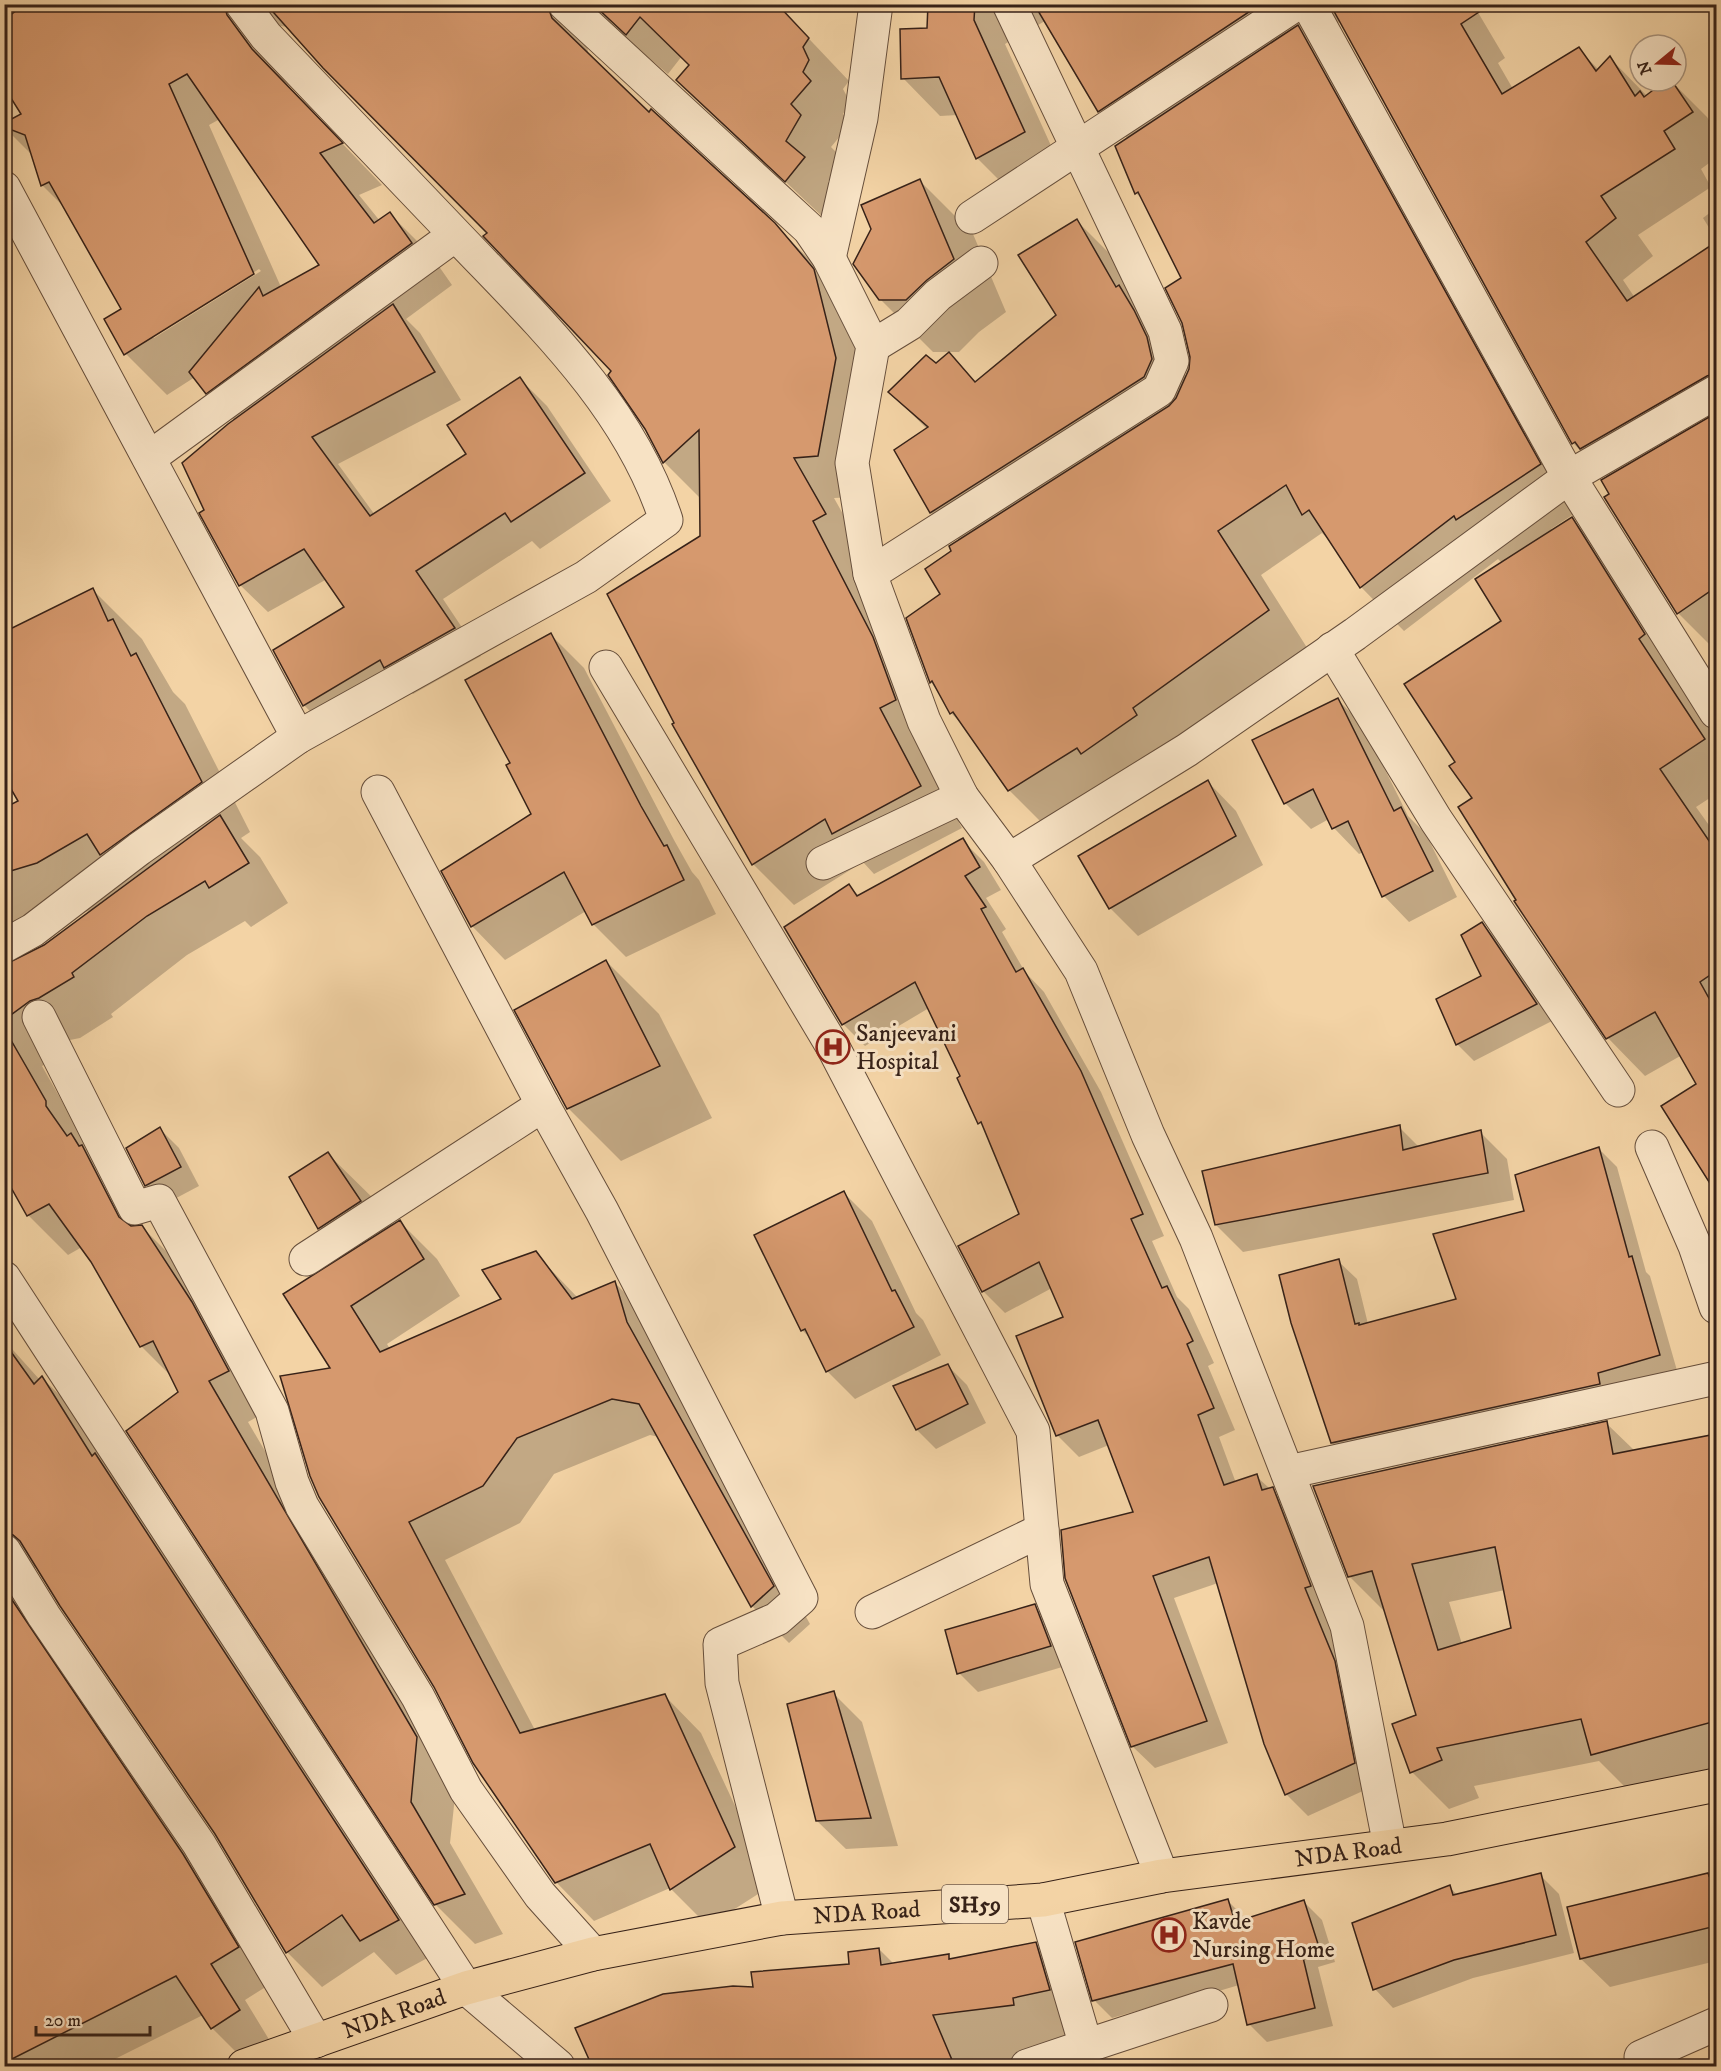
<svg xmlns="http://www.w3.org/2000/svg" width="1721" height="2071" viewBox="0 0 1721 2071" font-family="'IM FELL DW Pica',serif">
  <style>
    .shadow { fill: #0003; fill-rule: evenodd }
    .building { fill: #d6996e; stroke: #372218; stroke-width: 1.5; fill-rule: evenodd }
    .lines { fill: none; stroke-linecap: round; stroke-linejoin: round }
    .minor-casing { stroke: #664e3b; stroke-width: 35 }
    .major-casing { stroke: #372218; stroke-width: 35 }
    .minor { stroke: #f7e2c4; stroke-width: 33 }
    .major { stroke: #f3d3a5; stroke-width: 33 }
    .labels { text-anchor: middle; stroke-width: 6; stroke-linejoin: round; paint-order: stroke }
    .shield { fill: #f7e2c4; stroke: #715c4c; stroke-width: 1.5 }
    .shield-label { font-size: 22px; font-weight: bold; fill: #372218 }
    .poi-label { font-size: 24px; fill: #372218; stroke: #f7e2c4; text-anchor: start }
    .street-label { font-size: 24px; fill: #372218; stroke: #f7e2c4 }
  </style>
  <rect width="100%" height="100%" fill="#f3d3a5"/>
  <filter id="stains"><feTurbulence type="fractalNoise" baseFrequency=".00333" numOctaves="4"/><feColorMatrix values="0 0 0 0 .2 0 0 0 0 .09 0 0 0 0 .02 0 0 0 .5 -.17"/></filter>
  <radialGradient id="worn" r=".72"><stop offset=".6" stop-color="#630" stop-opacity="0"/><stop offset="1" stop-color="#630" stop-opacity=".3"/></radialGradient>
  <g class="shadow">
    <path d="M4 4H776L849 81 843 89 850 102 843 114 851 123 831 147 841 157 828 182 845 199 827 221 678 80 690 65 682 56 668 74 612 27 587 42 588 53 649 114 774 224 816 266 855 314 877 400 859 497 834 498 866 555 920 750 962 828 874 874 863 862 794 905 753 864 676 723 702 537 701 499 664 462 613 371 489 234 287 27 281 26 272 30 268 58 293 92 382 185 359 195 380 221 390 214 431 255 452 285 406 319 420 333 461 400 338 464 375 515 468 455 520 379 547 406 611 501 540 549 532 541 443 599 481 656 413 694 407 688 331 733 304 705 346 608 327 579 268 612 240 585 206 511 237 423 195 377 167 395 126 354 123 309 65 208 42 185 33 156 4 127 23 115 4 85ZM220 119 321 266 281 287 209 125ZM259 269 261 271 154 338 152 336Z"/>
    <path d="M926 4H1473L1505 58 1498 63 1513 89 1578 49 1599 70 1610 58 1647 96 1671 81 1707 117 1716 131V158L1701 169 1711 187 1638 235 1653 256 1623 280 1635 298 1716 244 1715 650 1678 613 1611 494 1608 478 1573 443 1342 23 1334 22 1583 508 1551 529 1553 532 1572 519 1610 557 1716 728V794L1696 807 1716 835V1190L1664 1106 1698 1084 1682 1055 1645 1076 1608 1038 1516 902 1518 900 1457 762 1503 622 1502 563 1498 559 1404 631 1361 587 1332 543 1322 533 1261 575 1311 654 1052 833 1009 790 967 729 951 713 931 682 942 595 953 552 960 541 931 513 896 450 927 429 890 392 936 365 948 355 977 383 1058 315 1077 221 1117 261 1159 328 1187 378 1192 357 1183 278 1143 200 1136 193 1128 139 1099 111 1045 21 1005 44 1062 170 1015 196 977 158 958 115 940 116 903 78 929 30Z"/>
    <path d="M920 181 973 234 1006 312 979 332 959 352H933L880 299Z"/>
    <path d="M1716 208V239L1703 218Z"/>
    <path d="M93 590 142 639 173 692 185 704 250 832 241 838 260 857 288 903 251 927 245 921 187 955 111 1014 113 1017 80 1038 70 1040 60 1050V1056L42 1066 85 1142V1148L122 1186 143 1228 182 1267 268 1411 248 1422 457 1778 450 1843 503 1934 475 1944 435 1904 173 1378 141 1346 82 1247 68 1255 28 1215 4 1171V970L45 946 95 909 63 919 4 956V809L20 801 4 774V626L10 631Z"/>
    <path d="M551 635 584 668 674 840 692 872 699 880 716 914 626 957 593 924 586 911 505 960 472 926 532 814 512 763Z"/>
    <path d="M1716 663V675L1711 666Z"/>
    <path d="M1337 699 1363 725 1408 816 1426 834 1457 897 1409 922 1384 896 1364 852 1359 854 1334 828 1329 819 1311 829 1285 803Z"/>
    <path d="M1208 782 1236 811 1263 865 1138 936 1110 908Z"/>
    <path d="M962 840 984 862 1001 890 986 898 1006 929 1002 932 1025 972 1044 992 1101 1092 1164 1236 1152 1241 1177 1297 1189 1309 1214 1363 1208 1366 1235 1430 1219 1437 1236 1483 1256 1476 1294 1511 1332 1608 1376 1785 1308 1816 1286 1794 1266 1744 1218 1583 1174 1598 1228 1743 1155 1768 1132 1746 1135 1513 1109 1445 1079 1457 1057 1435 1018 1337 1065 1318 1052 1288 1005 1313 983 1291 1021 1215 962 1076 929 1008 865 1046 843 1024 849 886 860 897Z"/>
    <path d="M1482 924 1498 940 1552 1021 1474 1061 1457 1044 1483 977Z"/>
    <path d="M606 961 659 1014 712 1118 621 1161 568 1108Z"/>
    <path d="M1399 1127 1419 1147 1480 1132 1507 1159 1514 1200 1243 1252 1216 1225Z"/>
    <path d="M160 1129 179 1148 199 1186 165 1204 146 1185Z"/>
    <path d="M1599 1149 1617 1167 1646 1272 1650 1276 1678 1374 1351 1461 1332 1443 1338 1261 1357 1279 1368 1324 1458 1300 1525 1212Z"/>
    <path d="M328 1154 381 1206 394 1226 400 1222 437 1259 460 1296 387 1344 390 1349 503 1299 535 1253 578 1298 615 1283 652 1320 663 1361 810 1624 789 1643 752 1606 659 1437 650 1435 554 1474 520 1523 445 1560 535 1730 664 1695 701 1733 772 1885 708 1926 670 1888 594 1921 557 1883 488 1783 333 1370 347 1255 320 1228Z"/>
    <path d="M844 1193 872 1221 916 1313 923 1320 941 1355 855 1399 827 1371 812 1340 802 1330Z"/>
    <path d="M4 1340 40 1380 42 1378 77 1412 433 1955 396 1975 374 1952 322 1987 287 1952 216 1833 38 1567 30 1569 272 1983 245 2000 273 2046 247 2063 212 2028 203 2015 101 2066H4Z"/>
    <path d="M948 1366 967 1385 986 1423 936 1449 917 1430 896 1387Z"/>
    <path d="M1606 1423 1635 1451 1716 1436V1769L1630 1792 1599 1761 1474 1786 1479 1798 1449 1809 1412 1772 1418 1716 1386 1613 1349 1576ZM1505 1590 1512 1629 1462 1644 1449 1602Z"/>
    <path d="M1034 1606 1053 1625 1069 1665 978 1692 959 1673Z"/>
    <path d="M833 1693 862 1722 898 1846 846 1849 817 1821Z"/>
    <path d="M1540 1875 1559 1894 1574 1953 1473 1978 1393 2008 1375 1989 1449 1886 1458 1896Z"/>
    <path d="M1716 1875V1961L1610 1987 1581 1959 1710 1877Z"/>
    <path d="M1228 1901 1247 1920 1304 1902 1322 1920 1335 1962 1318 1967 1333 2026 1267 2042 1249 2024 1239 1985 1202 1996 1199 1993 1112 2018 1094 2000Z"/>
    <path d="M1035 1943 1085 1993 1063 2054 983 2066H596L592 2063 755 1988 851 1965 879 1949 894 1964 948 1956 952 1960Z"/>
  </g>
  <g class="building">
    <path d="M25 4H224L227 15 252 49 343 143 320 153 374 223 390 212 412 243 206 394 189 372 259 287 263 296 319 265 187 74 169 84 254 274 124 355 104 319 121 309 49 182 41 186 25 135 4 127V123L21 114 4 87V20Z"/>
    <path d="M266 4H547L552 18 649 112 651 109 775 223 814 269 836 358 818 456 794 458 826 514 813 521 873 637 896 700 880 708 921 786 832 834 825 819 752 865 672 724 674 723 607 594 700 536 699 430 663 463 645 429 608 375 611 371 483 236 487 233 323 68Z"/>
    <path d="M593 4H777L809 38 803 47 809 60 803 72 811 81 791 104 801 115 786 141 805 157 785 182 676 80 689 65 640 17 626 35Z"/>
    <path d="M928 4H975L974 20 1025 132 976 159 939 77 901 79 900 29 927 28Z"/>
    <path d="M1034 4H1261L1098 112Z"/>
    <path d="M1330 4H1491L1461 24 1502 94 1579 47 1596 71 1610 56 1635 96 1640 91 1644 97 1665 81H1672L1693 112 1664 131 1675 149 1601 196 1616 218 1586 242 1627 301 1716 242V373L1707 376 1580 449 1575 442 1572 444Z"/>
    <path d="M1298 25 1541 464 1456 520 1454 516 1360 588 1309 510 1302 515 1286 485 1218 531 1269 610 1133 708 1137 715 1081 754 1077 748 1008 791 953 712 950 714 932 681 930 683 906 618 940 594 925 569 951 551 949 546 1169 406 1176 398 1189 369 1190 357 1182 323 1165 288 1181 278 1138 192 1135 194 1115 146Z"/>
    <path d="M920 179 954 259 927 280 906 300H879L853 264 871 229 861 205Z"/>
    <path d="M1077 219 1116 287 1119 285 1134 310 1147 337 1152 359 1144 377 930 513 894 450 928 427 888 392 926 355 936 363 949 352 975 382 1056 315 1018 255Z"/>
    <path d="M393 304 435 372 312 437 370 516 466 454 447 425 520 377 585 473 511 522 505 513 416 571 455 628 384 668 380 660 303 706 273 650 344 607 304 549 239 586 199 513 204 510 182 463 228 424Z"/>
    <path d="M1716 413V587L1677 614 1604 497 1609 494 1601 480Z"/>
    <path d="M1572 517 1645 634 1639 639 1705 739 1660 769 1716 851V971L1700 982 1716 1011V1193L1661 1106 1696 1084 1655 1012 1606 1039 1514 901 1516 900 1458 807 1472 798 1449 766 1455 762 1404 684 1501 621 1475 579Z"/>
    <path d="M93 588 108 621 113 619 131 656 136 653 202 782 100 855 87 834 37 863 4 873V808L18 801 4 777V632Z"/>
    <path d="M551 633 641 806 664 846 667 845 684 880 592 925 564 872 471 927 441 871 531 814 506 765 510 763 465 680Z"/>
    <path d="M1338 698 1394 811 1401 807 1433 871 1382 897 1348 821 1332 829 1313 789 1284 804 1252 740Z"/>
    <path d="M1208 780 1236 836 1109 909 1078 856Z"/>
    <path d="M220 815 249 863 209 888 205 881 147 916 72 973 74 977 39 998 30 1001 4 1020V965L44 945Z"/>
    <path d="M963 838 980 867 965 876 986 907 981 909 1016 972 1023 968 1081 1071 1143 1214 1131 1219 1162 1288 1167 1286 1193 1341 1187 1344 1214 1408 1198 1415 1224 1485 1257 1474 1262 1490 1273 1487 1311 1586 1305 1588 1335 1661 1355 1763 1285 1795 1264 1744 1209 1557 1153 1576 1207 1721 1131 1747 1065 1578 1061 1530 1133 1512 1098 1420 1056 1436 1016 1336 1063 1317 1039 1262 982 1292 958 1246 1019 1214 981 1122 978 1124 957 1078 960 1076 915 982 842 1025 784 927 849 884 857 896Z"/>
    <path d="M1482 922 1537 1004 1456 1045 1436 999 1481 976 1461 935Z"/>
    <path d="M606 960 660 1066 567 1109 514 1010Z"/>
    <path d="M4 1028 46 1101V1106L67 1136 71 1133 79 1146 82 1145 119 1217 131 1226 142 1225 192 1302 229 1371 209 1381 417 1737 411 1802 465 1894 434 1905 126 1431 178 1392 153 1341 140 1347 91 1262 49 1204 27 1216 4 1175Z"/>
    <path d="M1400 1125 1403 1150 1481 1130 1488 1173 1215 1225 1202 1171Z"/>
    <path d="M160 1127 181 1167 145 1186 126 1148Z"/>
    <path d="M1599 1147 1629 1257 1632 1256 1660 1355 1598 1373 1600 1384 1331 1443 1291 1323 1279 1275 1339 1259 1355 1324 1359 1323V1325L1456 1299 1433 1234 1524 1211 1515 1175Z"/>
    <path d="M328 1152 361 1201 318 1229 289 1177Z"/>
    <path d="M844 1191 892 1291 895 1290 914 1327 826 1372 805 1329 801 1331 754 1235Z"/>
    <path d="M400 1220 424 1259 351 1306 380 1352 501 1299 482 1270 536 1251 572 1299 615 1281 627 1322 774 1586 751 1607 639 1404 612 1399 517 1438 483 1486 409 1522 520 1733 665 1694 735 1847 670 1890 650 1844 555 1883 473 1763 434 1687 319 1497 310 1476 280 1376 330 1368 283 1294Z"/>
    <path d="M4 1342 34 1384 42 1376 92 1456 95 1453 399 1920 360 1941 342 1915 286 1953 215 1834 60 1606 20 1541 13 1535 4 1532Z"/>
    <path d="M948 1364 968 1404 916 1430 893 1386Z"/>
    <path d="M1607 1421 1613 1454 1716 1434V1721L1591 1755 1581 1719 1437 1748 1442 1760 1410 1773 1392 1724 1416 1715 1372 1571 1348 1577 1313 1486ZM1495 1547 1511 1628 1438 1650 1412 1564Z"/>
    <path d="M4 1588 183 1854 239 1947 211 1964 240 2010 211 2029 176 1976 4 2063Z"/>
    <path d="M1035 1604 1051 1646 957 1674 945 1630Z"/>
    <path d="M834 1691 871 1818 816 1821 787 1704Z"/>
    <path d="M1541 1873 1556 1935 1454 1960 1373 1990 1352 1923 1450 1885 1453 1895Z"/>
    <path d="M1708 1873 1709 1876 1716 1874V1926L1580 1959 1567 1907Z"/>
    <path d="M1228 1899 1235 1922 1304 1900 1318 1944 1301 1949 1315 2008 1247 2025 1233 1964 1092 2001 1075 1942Z"/>
    <path d="M1036 1942 1050 1990 1013 1998 1014 2005 933 2015 955 2067H598L597 2063 591 2064 575 2028 663 1994 733 1986 753 1987 751 1972 849 1964 848 1952 879 1948 881 1965 949 1954V1959Z"/>
  </g>
  <g class="lines">
    <defs>
      <g id="minor">
        <path d="M565 4 809 229 829 258 873 346 852 463 870 574 924 721 962 797 1009 860 1081 971 1148 1135 1196 1238 1347 1626 1390 1846"/>
        <path d="M1308 4 1569 477 1716 712"/>
        <path d="M4 188 298 737"/>
        <path d="M972 217 1296 4"/>
        <path d="M829 258 861 118 876 4"/>
        <path d="M873 346 909 324 938 295 981 263"/>
        <path d="M149 458 455 235"/>
        <path d="M870 574 1159 390 1172 361 1165 331 1009 4"/>
        <path d="M1332 649 1436 820 1618 1090"/>
        <path d="M606 667 833 1047 1033 1431 1047 1584 1162 1876"/>
        <path d="M378 792 543 1105 602 1211 801 1598 777 1619 720 1644 722 1683 782 1918"/>
        <path d="M1009 860 1187 750 1355 634 1569 477 1716 392"/>
        <path d="M823 863 962 797"/>
        <path d="M4 946 33 930 139 849 298 737 586 577 666 520C629 406 539 322 458 237 394 170 330 103 266 36L242 4"/>
        <path d="M39 1017 135 1208 159 1201 272 1411 292 1482 302 1506 418 1697 466 1790 540 1895 593 1954"/>
        <path d="M1652 1147 1695 1246 1716 1307"/>
        <path d="M306 1259 543 1105"/>
        <path d="M4 1278 466 1988 558 2066"/>
        <path d="M1288 1472 1716 1378"/>
        <path d="M4 1551 44 1616 199 1844 316 2041"/>
        <path d="M872 1612 1042 1530"/>
        <path d="M1043 1900 1086 2046 1211 2005"/>
        <path d="M1641 2057 1716 2024"/>
        <path d="M1027 2066 1086 2046"/>
      </g>
      <g id="major">
        <path id="s1" d="M244 2066 466 1988 593 1954 782 1918 1043 1900 1162 1876 1447 1839 1716 1785"/>
      </g>
    </defs>
    <use href="#minor" class="minor-casing"/>
    <use href="#major" class="major-casing"/>
    <use href="#minor" class="minor"/>
    <use href="#major" class="major"/>
  </g>
  <defs>
    <symbol id="hospital-ring" viewBox="-11 -11 22 22"><circle r="9.5" fill="#f7e2c4" stroke="#8f2418" stroke-width="1.5"/><path d="M-5-5h3v3.5h4V-5h3V5h-3V1.5h-4V5h-3Z" fill="#8f2418"/></symbol>
  </defs>
  <g fill-rule="evenodd">
    <use href="#hospital-ring" x="814" y="1028" width="38" height="38"/>
    <use href="#hospital-ring" x="1150" y="1916" width="38" height="38"/>
  </g>
  <g class="labels">
    <rect class="shield" x="942" y="1885" width="66" height="38" rx="4.5"/>
    <g class="shield-label">
      <text x="975" y="1912">SH59</text>
    </g>
    <g class="poi-label">
      <text x="856" y="1041">Sanjeevani<tspan x="856" dy="28">Hospital</tspan></text>
      <text x="1192" y="1929">Kavde<tspan x="1192" dy="28">Nursing Home</tspan></text>
    </g>
    <g class="street-label">
      <text dy="8" stroke="none"><textPath href="#s1" startOffset="1130">NDA Road</textPath></text>
      <text dy="8" stroke="none"><textPath href="#s1" startOffset="644">NDA Road</textPath></text>
      <text dy="8" stroke="none"><textPath href="#s1" startOffset="159">NDA Road</textPath></text>
    </g>
  </g>
  <rect width="1721" height="2071" fill="none" stroke="#f3d3a5" stroke-width="24"/>
  <rect x="6" y="6" width="1709" height="2059" fill="none" stroke="#372218" stroke-width="3"/>
  <rect x="12" y="12" width="1697" height="2047" fill="none" stroke="#372218" stroke-width="1.5"/>
  <g transform="translate(1658 63) rotate(251)"><circle r="28" fill="#f7e2c4" stroke="#aa957f" stroke-width="1.5"/>
  <path d="M0-4.5L10 22L0 15L-10 22Z" fill="#8f2418"/>
  <text y="-9" font-size="16" font-weight="bold" text-anchor="middle" fill="#372218">N</text>
  </g>
  <path d="M36 2026v9h114v-9" fill="none" stroke="#372218" stroke-width="3"/>
  <text x="45" y="2026" font-size="18" fill="#372218" stroke="#f7e2c4" stroke-width="4.5" paint-order="stroke">20 m</text>
  <rect width="100%" height="100%" filter="url(#stains)"/>
  <rect width="100%" height="100%" fill="url(#worn)"/>
</svg>
